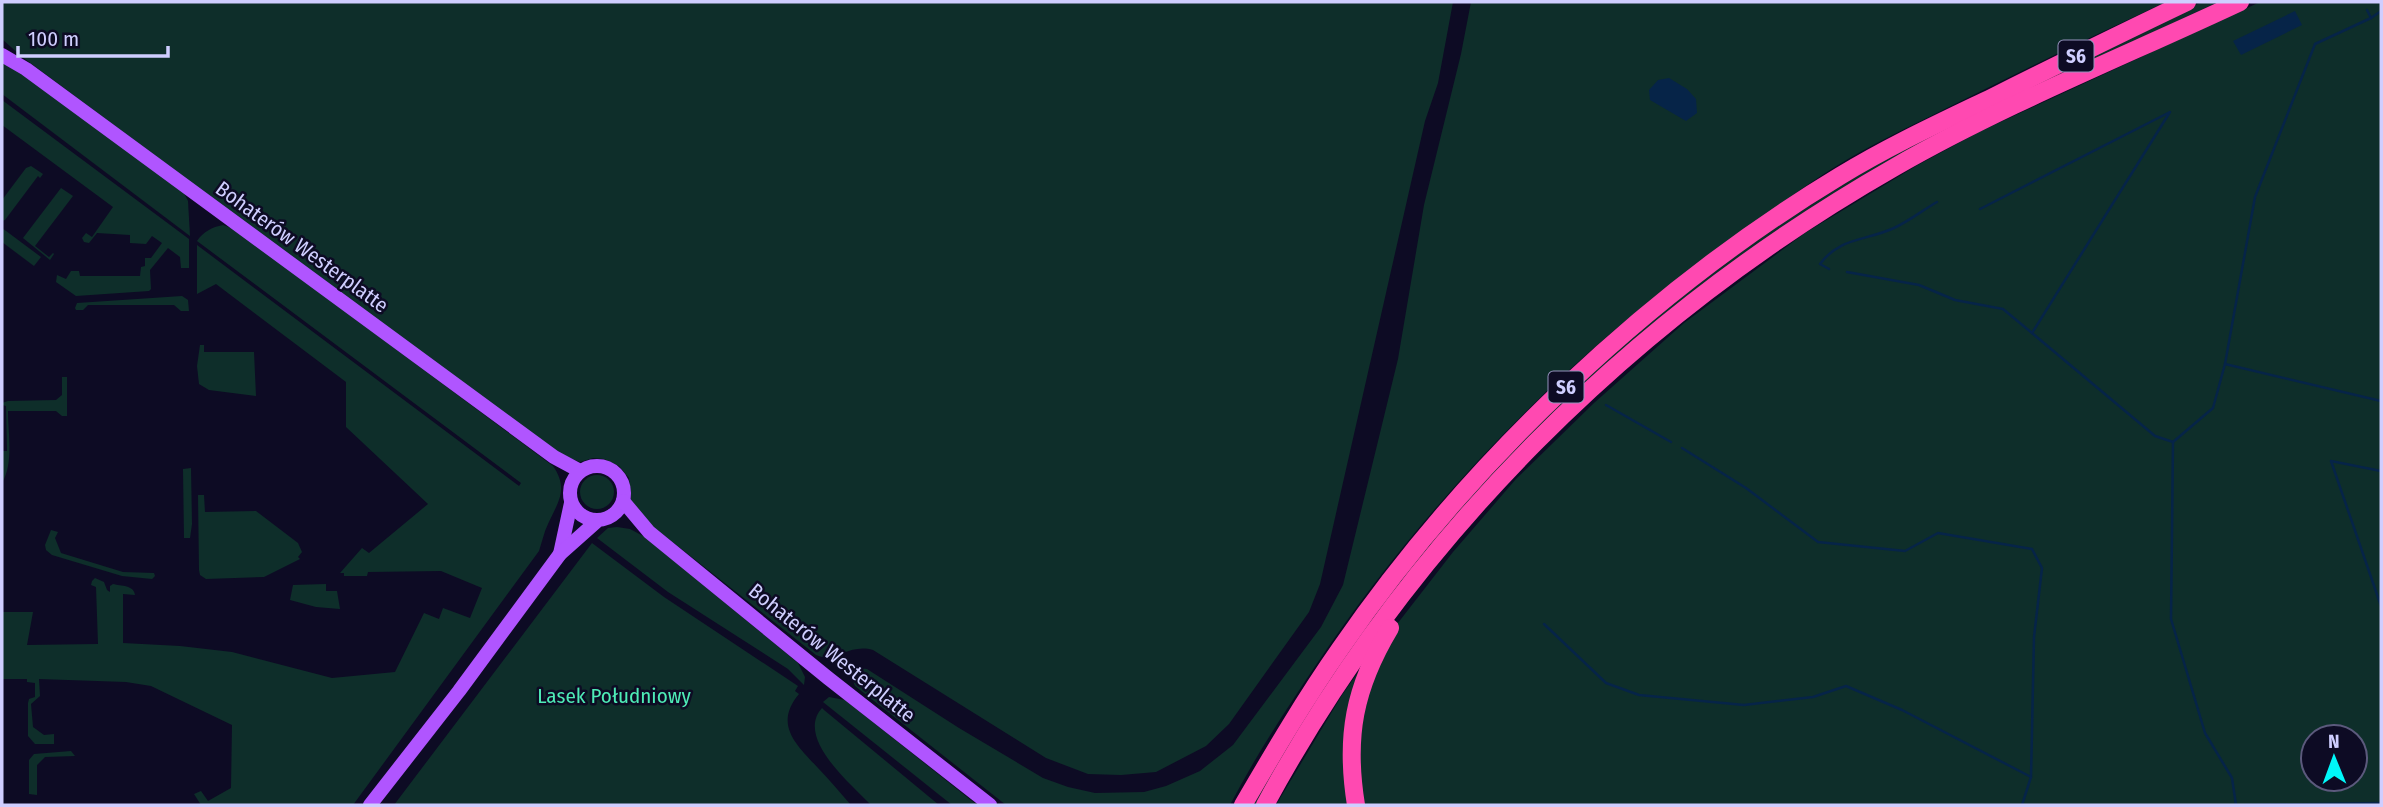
<svg xmlns="http://www.w3.org/2000/svg" width="2383" height="807" viewBox="0 0 2383 807" font-family="'Fira Sans Condensed',sans-serif">
  <style>
    .green { fill: #0e2e2a; fill-rule: evenodd }
    .water { fill: #062448 }
    .lines { fill: none; stroke-linecap: round; stroke-linejoin: round }
    .stream { stroke: #062448; stroke-width: 2.5 }
    .major { stroke: #b055ff; stroke-width: 14 }
    .highway { stroke: #ff49b1; stroke-width: 18 }
    .labels { text-anchor: middle; stroke-width: 5; stroke-linejoin: round; paint-order: stroke }
    .shield { fill: #0d0b24; stroke: #9594bd; stroke-width: 2 }
    .shield-label { font-size: 19px; font-weight: bold; fill: #cfceff }
    .street-label { font-size: 21px; fill: #cfceff; stroke: #0d0b24 }
    .park-label { font-size: 21px; fill: #4eebb6; stroke: #0d0b24 }
  </style>
  <rect width="100%" height="100%" fill="#0d0b24"/>
  <g class="green">
    <path d="M2 2H1453L1438 83 1425 121 1320 584 1309 612 1229 724 1206 746 1156 772 1121 775 1088 774 1046 758 873 650C848 643 836 664 816 655L651 525 631 500 629 478 619 466 604 459 593 458 580 462 554 452 21 56 2 39Z"/>
    <path d="M1471 2H2166C2097 34 2029 67 1961 101 1923 120 1884 138 1848 159 1815 178 1785 201 1754 223 1581 342 1433 491 1316 665 1285 711 1255 757 1230 805H1006L855 686 852 679 853 671 858 668 867 669 959 728 1043 778 1068 787 1095 793 1144 792 1166 786 1200 771 1233 745 1321 627 1343 585 1398 359 1424 205 1461 54Z"/>
    <path d="M2202 2H2218L2094 60 1821 203 1771 235 1720 273 1503 466 1256 805H1250L1341 657 1449 518 1560 400 1648 322 1769 231 1873 166 2092 53Z"/>
    <path d="M2260 2H2381V805H1362L1356 763 1365 696 1394 628 1453 552 1516 479 1594 403 1684 323 1805 233 1916 166 1979 132ZM2313 737H2355V779H2313Z"/>
    <path d="M2 59 184 193 188 201 190 236 2 94Z"/>
    <path d="M2 100 189 239V268H181L180 257 168 248 150 270 151 289 149 291 76 296 56 282 57 275 66 279 71 271H79L80 276H140L141 267 145 266V258H151L162 243 152 236 146 244 130 243V235L97 233 89 243 84 242 82 238 86 233 92 237 113 207 2 125Z"/>
    <path d="M31 166 43 174 40 178 38 176 5 220 2 221V200L26 168Z"/>
    <path d="M61 188 73 196 35 246 49 257 53 253 54 254 50 260 23 238Z"/>
    <path d="M223 225 234 229 553 466C569 489 558 502 548 524 544 532 542 542 539 551L353 805H201L194 794 201 791 208 801 231 788 232 725 151 686 126 682 39 679 40 696 31 704 33 727 44 735 54 734V744H35L28 736V703L29 699 35 697V683L27 682V679H2V612H33L27 645 98 644 96 587 91 585 92 581 95 578 104 582 107 590 110 592V586L113 584C121 586 134 585 135 595L123 594V643L180 646 232 652 332 678 395 672 424 613 439 619 443 608 470 618 482 588 441 571 368 572 367 576H344V573H340L362 548 369 553 428 504 346 427V382L216 284 197 294V245L519 486 521 483 197 241C203 232 212 227 223 225Z"/>
    <path d="M2 228 41 257 34 266 2 242Z"/>
    <path d="M182 296 188 300 189 311H181L174 305H88L83 310H76L75 308 77 303Z"/>
    <path d="M200 345H204V352H254L256 396 209 390 199 384 197 366Z"/>
    <path d="M62 377H67V416H62L56 411H8C8 434 14 463 2 483V451H7L6 406 2 405V403L8 401 56 400 62 395Z"/>
    <path d="M191 468 192 524 190 538H184L183 469Z"/>
    <circle cx="597" cy="492" r="17"/>
    <path d="M198 495H204L205 512 256 511 298 543 302 552 298 557 300 559 264 577 206 579 200 575 199 570Z"/>
    <path d="M617 527 630 529 645 537 798 663 805 677 804 685 788 669 668 592 597 538 608 528Z"/>
    <path d="M51 530 58 532 55 538 61 553 123 572 154 573 155 576 152 579 122 576 52 555 46 550 45 545Z"/>
    <path d="M592 543 664 597 798 686 795 691 799 694C773 725 797 745 818 768 830 780 840 793 851 805H394Z"/>
    <path d="M326 584V591H337L340 609 316 607 290 600 293 585Z"/>
    <path d="M1361 668 1350 805H1276L1342 695Z"/>
    <path d="M829 697 845 700 977 805H952L823 702Z"/>
    <path d="M822 708 824 710 939 805H871C851 784 795 738 822 708Z"/>
    <path d="M71 751 75 756 45 757 37 765V795L29 794V760L34 754Z"/>
  </g>
  <g class="water">
    <path d="M2295 11 2302 25 2241 55 2233 41Z"/>
    <path d="M1669 78 1687 89 1696 99 1697 113 1686 121 1650 100 1649 90 1658 80Z"/>
  </g>
  <g class="lines">
    <g class="stream">
      <path d="M2367 10 2371 18"/>
      <path d="M1980 209 2170 112 2032 333 2155 436 2173 442"/>
      <path d="M1829 269 1820 264C1840 237 1866 241 1894 228 1909 221 1923 210 1937 202"/>
      <path d="M1847 272 1919 285 1955 300 2003 309 2032 333"/>
      <path d="M2225 364 2381 401"/>
      <path d="M1606 405 1671 442"/>
      <path d="M1682 448 1746 488 1818 542 1905 551 1938 533 2032 549 2042 568 2034 637 2031 777"/>
      <path d="M2381 471 2331 461 2381 606"/>
      <path d="M1544 624 1606 683 1639 695 1744 705 1813 697 1846 686 1902 710 2031 777 2022 805"/>
      <path d="M2236 805 2232 778 2205 733 2171 619 2173 442 2213 408 2225 364 2255 197 2315 44 2371 18 2381 11"/>
      <path d="M2245 805 2381 803"/>
    </g>
    <g class="major">
      <path d="M2 55 26 69 554 457 580 471"/>
      <circle cx="597" cy="493" r="27"/>
      <path d="M623 501 649 532 828 678 990 805"/>
      <path d="M560 554 571 503"/>
      <path d="M370 805 459 691 560 554 596 522"/>
    </g>
    <g class="highway">
      <path d="M1243 805C1274 752 1305 699 1340 649 1467 464 1648 292 1840 176 1889 146 1941 122 1993 97 2057 65 2122 33 2187 2"/>
      <path d="M1265 805C1409 539 1632 317 1895 167 2005 104 2125 56 2240 2"/>
      <path d="M1356 805C1345 737 1354 688 1390 628"/>
    </g>
  </g>
  <g class="labels">
    <g class="shield">
      <rect x="2058.5" y="40.5" width="35" height="31" rx="5"/>
      <rect x="1548.5" y="371.5" width="35" height="31" rx="5"/>
    </g>
    <g class="shield-label">
      <text x="2076" y="63">S6</text>
      <text x="1566" y="394">S6</text>
    </g>
    <g class="street-label">
      <text transform="translate(302 247) rotate(36)" y="7">Bohaterów Westerplatte</text>
      <text transform="translate(832 653) rotate(39)" y="7">Bohaterów Westerplatte</text>
    </g>
    <g class="park-label">
      <text x="614" y="703">Lasek Południowy</text>
    </g>
  </g>
  <rect width="2383" height="807" fill="none" stroke="#cfceff" stroke-width="7"/>
  <g transform="translate(2334 758) rotate(359)"><circle r="33" fill="#0d0b24" stroke="#5b597c" stroke-width="2"/>
  <path d="M0-5L12 26L0 18L-12 26Z" fill="#00f7f9"/>
  <text y="-10" font-size="19" font-weight="bold" text-anchor="middle" fill="#cfceff">N</text>
  </g>
  <path d="M18 46v10h150v-10" fill="none" stroke="#cfceff" stroke-width="3.5"/>
  <text x="28" y="46" font-size="21" fill="#cfceff" stroke="#0d0b24" stroke-width="5" paint-order="stroke">100 m</text>
</svg>
